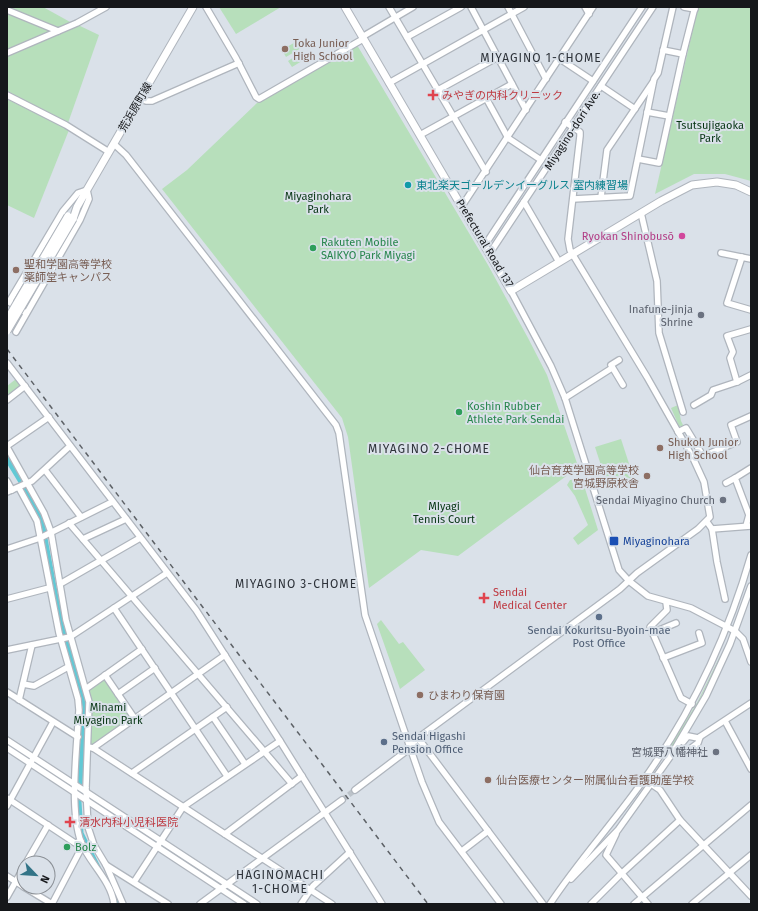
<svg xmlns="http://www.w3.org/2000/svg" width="758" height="911" viewBox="0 0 758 911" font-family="'Fira Sans','Noto Sans JP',sans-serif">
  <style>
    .green { fill: #b7dfbb }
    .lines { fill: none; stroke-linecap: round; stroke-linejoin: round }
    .canal { stroke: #62c9d5; stroke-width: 5 }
    .minor-tunnel { stroke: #bcc3ca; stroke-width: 5.5; stroke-dasharray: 5.5 3; stroke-linecap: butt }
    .minor-casing { stroke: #afb5bd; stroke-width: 8 }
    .major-casing { stroke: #afb5bd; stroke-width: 9 }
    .minor { stroke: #fff; stroke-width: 5.5 }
    .major { stroke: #fff; stroke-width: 7 }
    .rail { stroke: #5d6166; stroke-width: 1.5; stroke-dasharray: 5 5; stroke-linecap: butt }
    .major-bridge-casing { stroke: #afb5bd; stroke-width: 9; stroke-linecap: butt }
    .major-bridge { stroke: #fff; stroke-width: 7 }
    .education-dot { fill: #8d6e63; stroke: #dae1e9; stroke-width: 1.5 }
    .health-dot { fill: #e0444e; stroke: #dae1e9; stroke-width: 1.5 }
    .culture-dot { fill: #0f9aa8; stroke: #dae1e9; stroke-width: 1.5 }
    .hotel-dot { fill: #d1479c; stroke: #dae1e9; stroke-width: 1.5 }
    .leisure-dot { fill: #2e9e5b; stroke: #dae1e9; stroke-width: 1.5 }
    .worship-dot { fill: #6b7280; stroke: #dae1e9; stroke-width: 1.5 }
    .transit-dot { fill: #1a4fb4; stroke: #dae1e9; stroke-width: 1.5 }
    .service-dot { fill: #5c6f8a; stroke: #dae1e9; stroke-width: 1.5 }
    .labels { text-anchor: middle; stroke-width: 4; stroke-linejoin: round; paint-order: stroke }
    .education-label { font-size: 11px; fill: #785e54; stroke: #dae1e9; text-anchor: start }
    .health-label { font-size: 11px; fill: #be3a42; stroke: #dae1e9; text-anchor: start }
    .street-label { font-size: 11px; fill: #15171a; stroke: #dae1e9 }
    .park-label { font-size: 11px; fill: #053412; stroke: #dae1e9 }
    .culture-label { font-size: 11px; fill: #0d838f; stroke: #dae1e9; text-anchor: start }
    .hotel-label { font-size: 11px; fill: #b23c85; stroke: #dae1e9; text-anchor: end }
    .leisure-label { font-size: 11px; fill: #27864d; stroke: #dae1e9; text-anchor: start }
    .worship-label { font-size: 11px; fill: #5b616d; stroke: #dae1e9; text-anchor: end }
    .transit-label { font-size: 11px; fill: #164399; stroke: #dae1e9; text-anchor: start }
    .service-label { font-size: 11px; fill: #4e5e75; stroke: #dae1e9 }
    .neighbourhood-label { font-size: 12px; letter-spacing: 1px; fill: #2e333a; stroke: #dae1e9 }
  </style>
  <rect width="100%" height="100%" fill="#dae1e9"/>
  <g class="green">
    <path d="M7 7H43L72 23 58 29Z"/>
    <path d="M219 7H281L236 34Z"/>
    <path d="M698 7H751V181L725 174H694L655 194Z"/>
    <path d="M7 12 55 31 7 50Z"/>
    <path d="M78 25 99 35 68 123 7 91V56Z"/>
    <path d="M297 41 301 48 286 57 282 50Z"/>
    <path d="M357 45 488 265 528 338 547 375 580 472 569 474 458 556 421 550 369 588 348 437 342 418 162 189 187 170 257 103Z"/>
    <path d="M303 51 307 58 292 67 288 61Z"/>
    <path d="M7 99 69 130 34 218 7 205Z"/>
    <path d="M16 379 21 386 7 397V386Z"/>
    <path d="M678 405 681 421 683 425 682 427 679 426 671 408Z"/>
    <path d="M621 439 635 482 609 490 595 447Z"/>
    <path d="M582 479 598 530 578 545 573 538 588 525 575 496 567 485 570 480Z"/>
    <path d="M381 620 399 644 403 642 425 670 400 689 377 624Z"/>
    <path d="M720 656H721L699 701 669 754 666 753 698 701Z"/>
    <path d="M103 678 106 679 131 716 130 719 93 745 90 743 92 704 89 692 91 687Z"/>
  </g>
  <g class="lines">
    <g class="canal">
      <path d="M7 459 21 482"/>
      <path d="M24 488 41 517 61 624 81 689 85 707 80 783"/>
      <path d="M79 802 81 833 98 867"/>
      <path d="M112 891 118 904"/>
    </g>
    <path class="minor-tunnel" d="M342 800 355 790"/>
    <defs>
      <g id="minor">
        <path d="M206 7 236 58 256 97 259 99 363 39"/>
        <path d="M389 7 486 172"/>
        <path d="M471 7 526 110"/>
        <path d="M508 7 546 79"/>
        <path d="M585 7 589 14"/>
        <path d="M684 7 695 9"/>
        <path d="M7 10 58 31"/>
        <path d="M362 37 413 7"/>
        <path d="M407 37 461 7"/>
        <path d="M663 50 683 54"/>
        <path d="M7 53 77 23 106 7"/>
        <path d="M560 59 593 81"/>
        <path d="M389 83 524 7"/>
        <path d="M601 86 635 109"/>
        <path d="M438 90 498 57"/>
        <path d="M7 95 66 125 109 152"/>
        <path d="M486 98 508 138 541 160"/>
        <path d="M140 99 146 101H152L239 63"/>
        <path d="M647 112 669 116"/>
        <path d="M420 135 512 84"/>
        <path d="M114 144 126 155 336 425 339 433 365 615 403 727 422 782 439 822 501 904"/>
        <path d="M638 159 659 163 683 54 695 7"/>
        <path d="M601 197 607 150 653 82"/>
        <path d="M573 199 630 196 654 79 658 73 673 7"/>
        <path d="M524 202 559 262"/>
        <path d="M462 206 593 7"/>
        <path d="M641 213 657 281 659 333 683 412"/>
        <path d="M485 245 642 7"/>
        <path d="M490 253 653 7"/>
        <path d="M721 253 751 259"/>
        <path d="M742 257 727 303 751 310"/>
        <path d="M511 291 551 366 565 398 619 570 629 581 648 596 691 608 735 631 743 639 751 662"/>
        <path d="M16 332 80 220 89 199 87 190 78 193 63 211 9 302 26 313"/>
        <path d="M619 360 611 365 623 385"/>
        <path d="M7 363 196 610 280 741 382 904"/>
        <path d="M737 382 730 358 733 352 727 336 751 329"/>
        <path d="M565 398 612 368"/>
        <path d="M7 400 25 386"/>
        <path d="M694 405 711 395 713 390 737 382 751 375"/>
        <path d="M678 432 686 428 703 456 737 442 731 425 751 416"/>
        <path d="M7 446 49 417"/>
        <path d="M7 447 44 513 51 532 66 620 89 702 86 788 88 827 94 845 106 865 123 904"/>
        <path d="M45 470 81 517"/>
        <path d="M7 481 12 490"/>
        <path d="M726 483 735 478"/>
        <path d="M19 488 37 521 59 633 78 699 79 710C77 746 69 809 81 842 89 863 111 880 114 904"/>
        <path d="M7 492 32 481 70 446"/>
        <path d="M707 522 712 529 717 562 725 599"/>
        <path d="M69 523 292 784"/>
        <path d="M746 526 749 515 735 478 751 468"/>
        <path d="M712 529 751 526"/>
        <path d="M83 539 126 519"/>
        <path d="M7 549 40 538 112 502"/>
        <path d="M60 584 140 538"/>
        <path d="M7 599 49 588"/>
        <path d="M666 602 667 610 650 627 681 698 692 704"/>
        <path d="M114 608 227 776"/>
        <path d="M652 633 676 623"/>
        <path d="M7 650 70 637 167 573"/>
        <path d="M663 658 702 643 699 633"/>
        <path d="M105 675 135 719"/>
        <path d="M23 684 34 686 68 667"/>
        <path d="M87 688 142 649"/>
        <path d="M7 692 78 737"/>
        <path d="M118 694 155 668"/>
        <path d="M19 700 32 645"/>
        <path d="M213 717 245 764"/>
        <path d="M725 721 751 769"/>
        <path d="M418 738 543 904"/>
        <path d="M7 740 257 904"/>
        <path d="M683 742 688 736 698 738 751 703"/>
        <path d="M88 747 93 748 332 904"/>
        <path d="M7 748 244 904"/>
        <path d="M93 748 225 655"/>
        <path d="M686 752 698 743 700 737"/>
        <path d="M132 773 227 707"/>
        <path d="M644 779 660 790 680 820 751 896"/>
        <path d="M355 790 405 752 418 738 620 589 637 573 698 529 710 517 704 482 693 458 647 377 570 250 568 239 580 136V132L565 122"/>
        <path d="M7 798 75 843 81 841"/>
        <path d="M7 806 53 722"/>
        <path d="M225 834 302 776"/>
        <path d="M616 834 606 855 648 904"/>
        <path d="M462 851 488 831"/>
        <path d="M26 863 48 825"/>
        <path d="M106 865 168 904"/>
        <path d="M7 876 24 887"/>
        <path d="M571 879 618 830 670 757 706 696 730 644 751 586"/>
        <path d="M134 882 183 807 280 741"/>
        <path d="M24 887 52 904"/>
        <path d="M7 897 24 867"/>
        <path d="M52 904 83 845"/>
        <path d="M200 904 342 800"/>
        <path d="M301 904 313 886 350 852"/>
        <path d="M550 904C579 860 615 821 645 778 693 710 728 635 751 555"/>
        <path d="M591 904 621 874 680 820"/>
        <path d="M634 904 751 805"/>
        <path d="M692 904 751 855"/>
      </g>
      <g id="major">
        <path d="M345 7 511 291 661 201 692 185 717 182 736 185 751 192"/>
        <path d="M73 219 77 207 193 7"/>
      </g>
    </defs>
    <use href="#minor" class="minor-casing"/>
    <use href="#major" class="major-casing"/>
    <use href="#minor" class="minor"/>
    <use href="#major" class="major"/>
    <path class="rail" d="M7 349 428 904"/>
    <defs>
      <g id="major-bridge">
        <path d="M7 320 68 216"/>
        <path d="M7 331 73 219"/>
      </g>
    </defs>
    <use href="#major-bridge" class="major-bridge-casing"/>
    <use href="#major-bridge" class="major-bridge"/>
  </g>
  <g class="education-dot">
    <circle cx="285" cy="49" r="4"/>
    <circle cx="16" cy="270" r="4"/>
    <circle cx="660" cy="448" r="4"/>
    <circle cx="647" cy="476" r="4"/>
    <circle cx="420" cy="695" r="4"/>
    <circle cx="488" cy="780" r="4"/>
  </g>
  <g class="health-dot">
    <path d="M431 89h4v4h4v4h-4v4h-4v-4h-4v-4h4z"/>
    <path d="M482 592h4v4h4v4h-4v4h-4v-4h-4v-4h4z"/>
    <path d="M68 816h4v4h4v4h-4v4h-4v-4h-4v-4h4z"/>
  </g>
  <circle class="culture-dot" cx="408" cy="185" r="4"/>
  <circle class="hotel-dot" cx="682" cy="236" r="4"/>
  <g class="leisure-dot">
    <circle cx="313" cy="248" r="4"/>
    <circle cx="459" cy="412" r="4"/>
    <circle cx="67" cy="847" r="4"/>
  </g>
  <g class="worship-dot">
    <circle cx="701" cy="315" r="4"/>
    <circle cx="723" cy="500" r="4"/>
    <circle cx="716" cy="752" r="4"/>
  </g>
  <rect class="transit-dot" x="609" y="536" width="10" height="10" rx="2"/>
  <g class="service-dot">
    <circle cx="599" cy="617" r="4"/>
    <circle cx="384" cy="742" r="4"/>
  </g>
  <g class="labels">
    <g class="education-label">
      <text x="293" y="47">Toka Junior<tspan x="293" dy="13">High School</tspan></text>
      <text x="24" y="268">聖和学園高等学校<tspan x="24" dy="13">薬師堂キャンパス</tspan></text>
      <text x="668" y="446">Shukoh Junior<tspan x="668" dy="13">High School</tspan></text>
      <text x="639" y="474" text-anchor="end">仙台育英学園高等学校<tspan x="639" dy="13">宮城野原校舎</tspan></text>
      <text x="428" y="699">ひまわり保育園</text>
      <text x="496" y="784">仙台医療センター附属仙台看護助産学校</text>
    </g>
    <g class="health-label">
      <text x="442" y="99">みやぎの内科クリニック</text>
      <text x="493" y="596">Sendai<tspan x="493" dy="13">Medical Center</tspan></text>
      <text x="79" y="826">清水内科小児科医院</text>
    </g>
    <g class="street-label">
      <text transform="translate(135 107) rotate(-60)" y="4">荒浜原町線</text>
      <text transform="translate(572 130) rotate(-57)" y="4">Miyagino-dori Ave.</text>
      <text transform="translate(485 243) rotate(59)" y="4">Prefectural Road 137</text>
    </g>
    <g class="park-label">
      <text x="710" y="129">Tsutsujigaoka<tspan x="710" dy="13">Park</tspan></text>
      <text x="318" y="200">Miyaginohara<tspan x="318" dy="13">Park</tspan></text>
      <text x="444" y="510">MIyagi<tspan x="444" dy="13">Tennis Court</tspan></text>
      <text x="108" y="711">Minami<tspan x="108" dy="13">Miyagino Park</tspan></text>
    </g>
    <g class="culture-label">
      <text x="416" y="189">東北楽天ゴールデンイーグルス 室内練習場</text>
    </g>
    <g class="hotel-label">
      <text x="674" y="240">Ryokan Shinobusō</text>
    </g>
    <g class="leisure-label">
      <text x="321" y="246">Rakuten Mobile<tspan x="321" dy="13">SAIKYO Park Miyagi</tspan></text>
      <text x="467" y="410">Koshin Rubber<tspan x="467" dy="13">Athlete Park Sendai</tspan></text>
      <text x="75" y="851">Bolz</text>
    </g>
    <g class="worship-label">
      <text x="693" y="313">Inafune-jinja<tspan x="693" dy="13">Shrine</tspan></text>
      <text x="715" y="504">Sendai Miyagino Church</text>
      <text x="708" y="756">宮城野八幡神社</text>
    </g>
    <g class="transit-label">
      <text x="623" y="545">Miyaginohara</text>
    </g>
    <g class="service-label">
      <text x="599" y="634">Sendai Kokuritsu-Byoin-mae<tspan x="599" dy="13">Post Office</tspan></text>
      <text x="392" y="740" text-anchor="start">Sendai Higashi<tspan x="392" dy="13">Pension Office</tspan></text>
    </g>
    <g class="neighbourhood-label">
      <text x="541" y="62">MIYAGINO 1-CHOME</text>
      <text x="429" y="453">MIYAGINO 2-CHOME</text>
      <text x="296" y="588">MIYAGINO 3-CHOME</text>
      <text x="280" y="879">HAGINOMACHI<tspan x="280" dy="14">1-CHOME</tspan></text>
    </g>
  </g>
  <rect width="758" height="911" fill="none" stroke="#15171a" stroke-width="16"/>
  <g transform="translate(36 875) rotate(115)"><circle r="19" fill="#dae1e9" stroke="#8b9096"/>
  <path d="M0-3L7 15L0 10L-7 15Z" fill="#337487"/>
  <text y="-6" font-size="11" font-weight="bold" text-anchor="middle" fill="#15171a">N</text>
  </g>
</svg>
